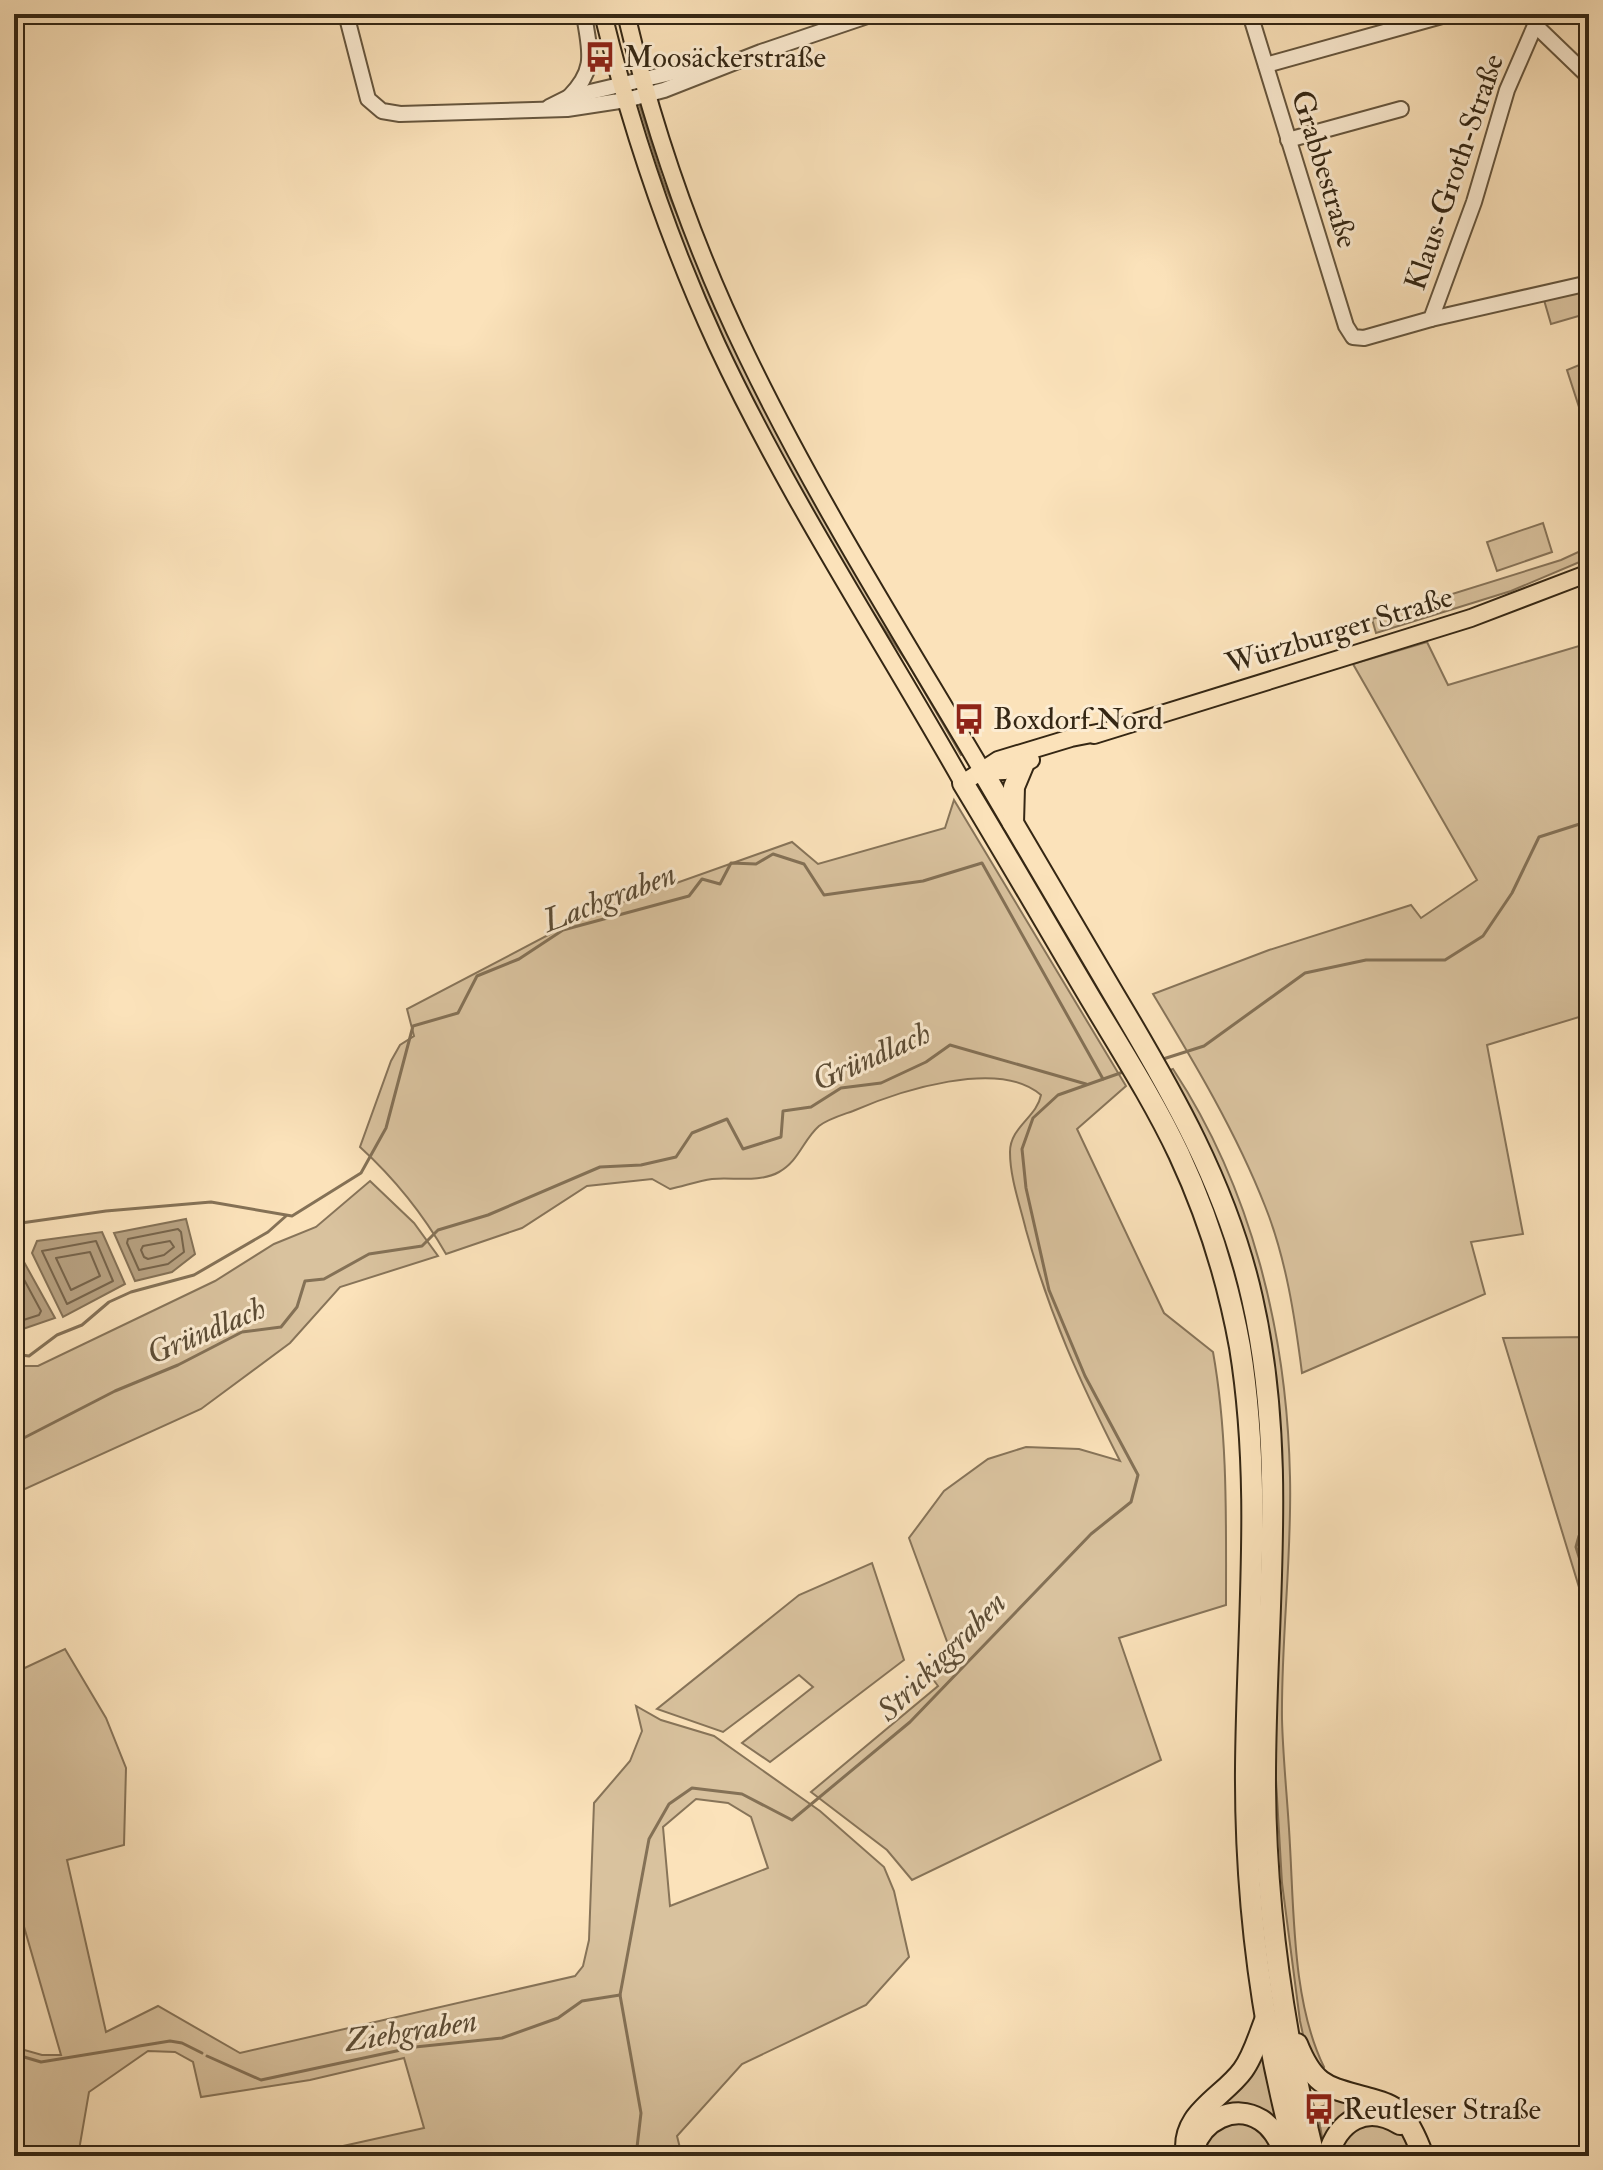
<svg xmlns="http://www.w3.org/2000/svg" width="1603" height="2170" viewBox="0 0 1603 2170" font-family="'IM FELL Double Pica',serif">
  <style>
    .green { fill: #d9c29e; stroke: #877459; stroke-width: 2; fill-rule: evenodd }
    .water { fill: #b8a282; stroke: #847156; stroke-width: 2 }
    .lines { fill: none; stroke-linecap: round; stroke-linejoin: round }
    .shore { stroke: #76644b; stroke-width: 2 }
    .stream { stroke: #847156; stroke-width: 3 }
    .minor-casing { stroke: #66563e; stroke-width: 18 }
    .major-casing { stroke: #352714; stroke-width: 20 }
    .highway-casing { stroke: #352714; stroke-width: 24 }
    .minor { stroke: #fcecd2; stroke-width: 14 }
    .major { stroke: #fbe2ba; stroke-width: 16 }
    .highway { stroke: #fbe2ba; stroke-width: 20 }
    .labels { text-anchor: middle; stroke-width: 6; stroke-linejoin: round; paint-order: stroke }
    .poi-label { font-size: 30px; fill: #352714; stroke: #fcecd2; text-anchor: start }
    .street-label { font-size: 30px; fill: #352714; stroke: #fcecd2 }
    .water-label { font-size: 32px; font-style: italic; fill: #5c4c35; stroke: #fcecd2 }
  </style>
  <rect width="100%" height="100%" fill="#fbe2ba"/>
  <filter id="stains"><feTurbulence type="fractalNoise" baseFrequency=".0025" numOctaves="4"/><feColorMatrix values="0 0 0 0 .2 0 0 0 0 .09 0 0 0 0 .02 0 0 0 .5 -.17"/></filter>
  <radialGradient id="worn" r=".72"><stop offset=".6" stop-color="#630" stop-opacity="0"/><stop offset="1" stop-color="#630" stop-opacity=".3"/></radialGradient>
  <g class="green">
    <path d="M639 104 662 179 691 248 965 753 961 755 908 664 856 587 816 520 738 372 671 217 634 105Z"/>
    <path d="M1589 290V313L1551 324 1544 300Z"/>
    <path d="M1589 361V404L1579 407 1567 370Z"/>
    <path d="M1543 523 1552 552 1497 571 1487 542Z"/>
    <path d="M1589 547V558L1511 591 1376 633 1372 619 1561 560Z"/>
    <path d="M1427 642 1448 685 1589 643V1014L1487 1045 1523 1234 1471 1242 1485 1294 1302 1373C1295 1318 1286 1258 1265 1206 1236 1132 1194 1062 1153 994L1269 950 1411 905 1421 918 1477 880 1353 664Z"/>
    <path d="M954 800 1126 1086 1077 1129 1164 1313 1213 1352C1228 1436 1226 1521 1226 1605L1119 1638 1161 1760 912 1880 887 1850 811 1792 938 1686 926 1670 953 1658 909 1538 944 1491 988 1459 1026 1447 1079 1449 1120 1461C1080 1382 1050 1316 1026 1230 1020 1205 1010 1178 1010 1152 1010 1127 1037 1117 1041 1095 999 1058 899 1091 853 1111 842 1115 828 1119 819 1126 803 1140 799 1161 779 1172 760 1183 733 1177 712 1179 698 1181 684 1186 670 1189L652 1179 587 1186 522 1228 446 1254C423 1214 394 1178 360 1147L391 1061 400 1045 414 1036 407 1009 552 933 558 925 792 842 818 864 945 828Z"/>
    <path d="M1173 1069C1252 1189 1287 1334 1290 1477 1292 1558 1281 1639 1282 1719 1283 1761 1288 1804 1290 1846 1294 1916 1293 2004 1324 2067L1320 2072 1306 2048 1300 2021 1282 1883 1274 1746 1269 1346 1167 1071Z"/>
    <path d="M370 1181 414 1223 438 1256 340 1287 290 1343 201 1409 14 1494V1366H38L215 1281 274 1244 316 1227Z"/>
    <path d="M1589 1337 1586 1398 1589 1399V1620L1503 1338Z"/>
    <path d="M872 1563 904 1660 770 1762 742 1743 813 1687 799 1675 723 1732 657 1709 799 1595Z"/>
    <path d="M65 1649 106 1718 126 1768 124 1845 67 1860 106 2032 158 2006 240 2053 575 1976 583 1966 589 1940 594 1803 630 1761 642 1731 636 1706 661 1720 714 1736 820 1811 884 1867 894 1891 909 1957 866 2005 742 2064 677 2136 682 2156H298L424 2128 404 2058 310 2080 201 2097 193 2062 175 2052 148 2051 89 2092 78 2156H14V2047L42 2055H61L14 1892V1673ZM696 1799 728 1803 751 1817 768 1868 670 1906 663 1827Z"/>
    <path d="M1261 2044 1281 2126 1203 2115Z"/>
    <path d="M1321 2086 1379 2109 1325 2154 1319 2120 1323 2119 1320 2107 1326 2105 1324 2098 1318 2099 1316 2092Z"/>
    <path d="M1247 2117 1284 2156H1198L1215 2125Z"/>
    <path d="M1361 2120 1405 2131 1417 2156H1336L1338 2144Z"/>
  </g>
  <g class="water">
    <path d="M186 1219 195 1254 172 1272 135 1281 114 1233Z"/>
    <path d="M102 1232 125 1284 63 1317 32 1253 37 1241Z"/>
    <path d="M14 1244 55 1318 14 1332Z"/>
  </g>
  <g class="lines">
    <g class="shore">
      <path d="M178 1229 181 1232 184 1252 168 1264 139 1270 127 1243 128 1239Z"/>
      <path d="M96 1241 113 1281 67 1304 42 1251Z"/>
      <path d="M170 1241 174 1247 164 1255 148 1259 144 1257 141 1250 143 1246Z"/>
      <path d="M90 1252 100 1276 71 1290 56 1258Z"/>
      <path d="M14 1261 41 1311 39 1315 14 1323"/>
    </g>
    <g class="stream">
      <path d="M1160 1060 1204 1046 1305 973 1366 960H1445L1483 936 1512 893 1539 837 1589 821"/>
      <path d="M14 1224 106 1211 211 1202 292 1216 361 1173 386 1128 413 1026 458 1013 477 976 519 959 563 930 689 896 702 879 720 884 731 863 756 864 773 854 804 864 824 895 923 881 982 863 1103 1079"/>
      <path d="M14 1354 29 1356 57 1335 82 1325 109 1302 131 1292 194 1275 268 1232 286 1216"/>
      <path d="M14 1443 115 1391 178 1365 242 1332 281 1327 297 1307 305 1281 324 1279 369 1254 422 1246 438 1230 488 1215 600 1167 641 1165 676 1157 692 1133 727 1119 743 1149 781 1137 783 1111 811 1107 841 1088 881 1083 926 1062 950 1045 1086 1084"/>
      <path d="M1589 1533 1579 1536 1576 1547 1589 1589"/>
      <path d="M14 2054 41 2062 170 2041 182 2043 202 2053"/>
      <path d="M207 2056 261 2080 415 2047 502 2038 558 2018 582 2001 620 1995"/>
      <path d="M636 2156 641 2113 620 1995 649 1839 669 1804 692 1788 742 1794 792 1820 910 1722 1091 1534 1131 1502 1138 1475 1085 1376 1049 1290 1026 1188 1022 1149 1033 1118 1058 1095 1126 1071"/>
    </g>
    <defs>
      <g id="minor">
        <path d="M346 14 368 99 382 111 400 114 567 109 626 100 664 90 761 52 873 14"/>
        <path d="M1250 14 1346 326 1353 337 1364 338 1431 319 1474 202 1507 90 1540 14"/>
        <path d="M1535 25 1589 77"/>
        <path d="M1266 65 1449 14"/>
        <path d="M569 97C598 68 589 50 584 14"/>
        <path d="M549 107 569 97 717 62"/>
        <path d="M1288 140 1401 109"/>
        <path d="M1431 319 1589 283"/>
      </g>
      <g id="major">
        <path d="M603 14C631 128 668 239 717 345 788 497 881 638 963 783L998 760 1071 738 1102 732"/>
        <path d="M626 14C654 132 694 247 747 356 816 499 902 635 983 772"/>
        <path d="M1094 735 1471 618 1589 573"/>
        <path d="M983 772 1004 771 1031 760"/>
      </g>
      <g id="highway">
        <path d="M983 772C1026 846 1070 919 1113 993 1171 1090 1227 1186 1252 1298 1289 1460 1264 1623 1265 1787 1266 1912 1284 2035 1314 2156"/>
        <path d="M963 783C1006 854 1047 925 1089 996 1120 1048 1153 1099 1179 1154 1207 1214 1228 1281 1240 1347 1263 1487 1247 1628 1246 1768 1245 1898 1262 2030 1296 2156"/>
        <path d="M1013 823 1014 787 1024 763"/>
        <path d="M1297 2044C1315 2089 1329 2087 1371 2099 1381 2102 1392 2105 1399 2112 1410 2123 1418 2142 1423 2156"/>
        <path d="M1194 2148C1202 2121 1234 2103 1261 2120 1274 2128 1280 2143 1287 2156"/>
        <path d="M1187 2156C1179 2114 1223 2098 1243 2070 1254 2055 1259 2035 1266 2018"/>
        <path d="M1328 2156C1338 2121 1366 2103 1400 2124"/>
      </g>
    </defs>
    <use href="#minor" class="minor-casing"/>
    <use href="#major" class="major-casing"/>
    <use href="#highway" class="highway-casing"/>
    <use href="#minor" class="minor"/>
    <use href="#major" class="major"/>
    <use href="#highway" class="highway"/>
  </g>
  <defs>
    <symbol id="bus-bare" viewBox="-9 -9 18 18"><path d="M-5-6H5V4H4V6H2V4H-2V6H-4V4H-5ZM-3.5-4V0h7V-4ZM-3.5 1.2v1.5H-2V1.2ZM2 1.2v1.5H3.5V1.2Z" fill="#8f2418" stroke="#fcecd2" stroke-width="2.5" paint-order="stroke"/></symbol>
  </defs>
  <g fill-rule="evenodd">
    <use href="#bus-bare" x="578" y="35" width="44" height="44"/>
    <use href="#bus-bare" x="947" y="697" width="44" height="44"/>
    <use href="#bus-bare" x="1297" y="2087" width="44" height="44"/>
  </g>
  <g class="labels">
    <g class="poi-label">
      <text x="624" y="67">Moosäckerstraße</text>
      <text x="993" y="729">Boxdorf Nord</text>
      <text x="1343" y="2119">Reutleser Straße</text>
    </g>
    <g class="street-label">
      <text transform="translate(1325 169) rotate(73)" y="10">Grabbestraße</text>
      <text transform="translate(1454 172) rotate(-71)" y="10">Klaus-Groth-Straße</text>
      <text transform="translate(1339 630) rotate(-17)" y="10">Würzburger Straße</text>
    </g>
    <g class="water-label">
      <text transform="translate(609 897) rotate(-21)" y="11">Lachgraben</text>
      <text transform="translate(871 1056) rotate(-24)" y="11">Gründlach</text>
      <text transform="translate(206 1330) rotate(-23)" y="11">Gründlach</text>
      <text transform="translate(941 1656) rotate(-45)" y="11">Strickiggraben</text>
      <text transform="translate(411 2030) rotate(-9)" y="11">Ziehgraben</text>
    </g>
  </g>
  <rect width="1603" height="2170" fill="none" stroke="#fbe2ba" stroke-width="48"/>
  <rect x="16" y="16" width="1571" height="2138" fill="none" stroke="#352714" stroke-width="4"/>
  <rect x="24" y="24" width="1555" height="2122" fill="none" stroke="#352714" stroke-width="2"/>
  <rect width="100%" height="100%" filter="url(#stains)"/>
  <rect width="100%" height="100%" fill="url(#worn)"/>
</svg>
